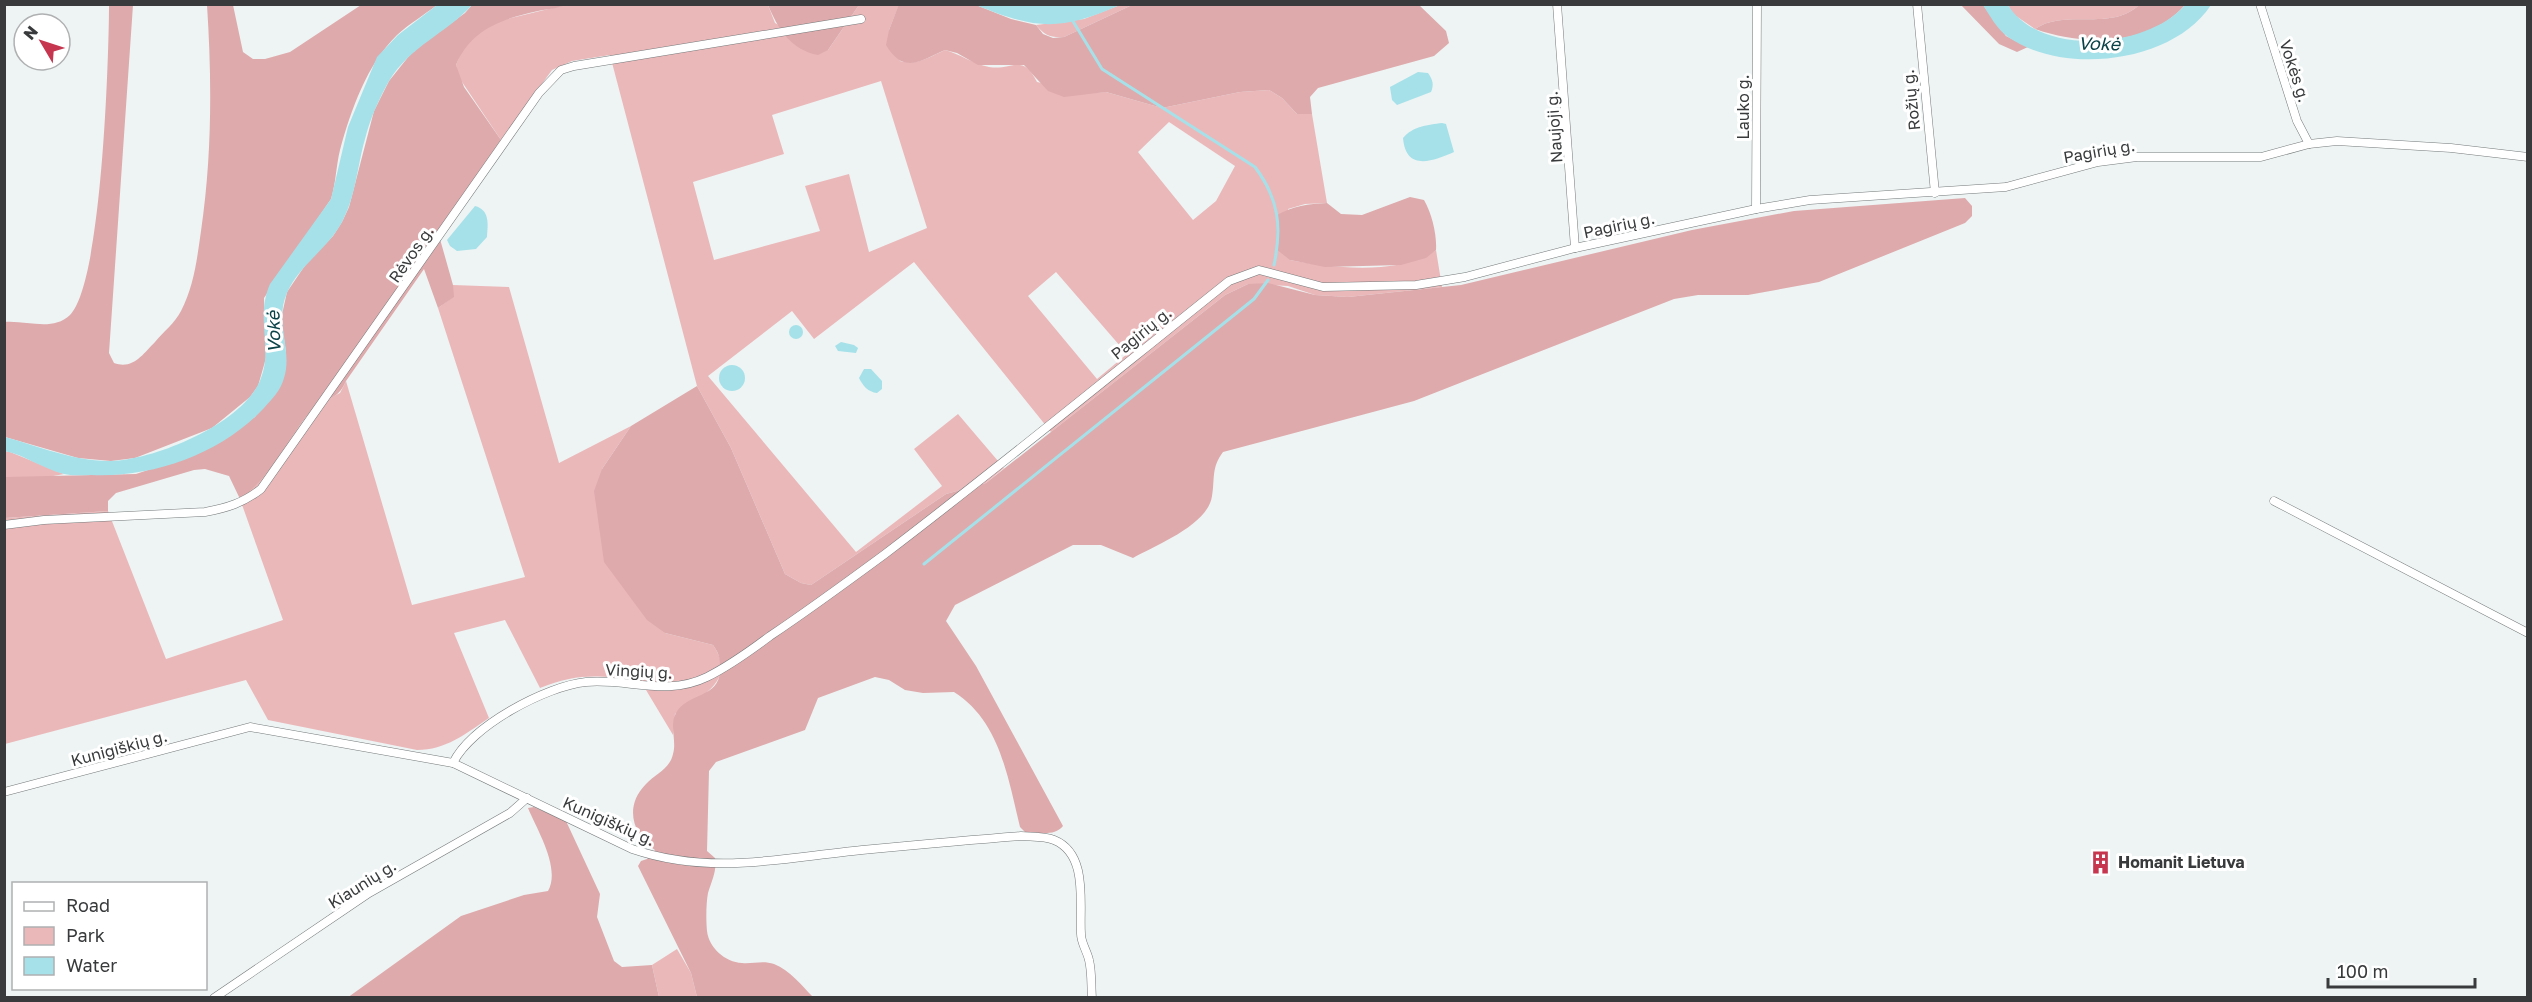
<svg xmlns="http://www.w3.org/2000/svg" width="2532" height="1002" viewBox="0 0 2532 1002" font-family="'Golos Text',sans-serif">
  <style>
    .green { fill: #ebb8ba; fill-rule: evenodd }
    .forest { fill: #deaaac }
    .water { fill: #a6e1e9 }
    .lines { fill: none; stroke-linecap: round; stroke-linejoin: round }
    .stream { stroke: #a6e1e9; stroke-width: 3 }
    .minor-casing { stroke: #75797a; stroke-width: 9 }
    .minor { stroke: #fff; stroke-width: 8 }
    .labels { text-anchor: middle; stroke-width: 6; stroke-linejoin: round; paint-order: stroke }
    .street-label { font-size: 16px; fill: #383a3b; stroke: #fff }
    .poi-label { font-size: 16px; font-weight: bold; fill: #383a3b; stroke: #fff; text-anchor: start }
    .water-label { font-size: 18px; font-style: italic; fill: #0b4248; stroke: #fff }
  </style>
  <rect width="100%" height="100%" fill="#eef4f4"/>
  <g class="green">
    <path d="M565 5H768L775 23 828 50 859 5H899L889 30 900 61C917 66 929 57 945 50 960 54 973 64 989 67 1012 71 1022 52 1037 82L1086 93 1106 92 1162 108 1240 92 1269 90 1282 98 1297 114H1312L1327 203 1305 204 1288 209 1290 260C1332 268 1399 276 1436 250L1442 287 1348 297 1315 295 1288 286 1248 284 1225 295 1051 432 914 262 814 339 792 311 708 376 856 552 942 486 914 449 958 414 1004 468 986 483 946 494 811 585 801 583 785 574 731 448 697 386 610 55 572 61 552 70 501 140 458 76 456 65 462 50 474 36 495 22ZM881 81 927 228 869 252 849 174 805 186 820 231 714 260 693 182 784 154 772 115ZM1169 122 1235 166 1216 201 1193 220 1138 152ZM1056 272 1127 354 1097 379 1028 296Z"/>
    <path d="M1120 5H1132L1064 37C1051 38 1044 35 1036 25L1084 19Z"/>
    <path d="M2008 5H2139C2110 32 2065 8 2035 29L2013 14Z"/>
    <path d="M453 285 509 287 559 463 631 426 602 469 665 633 713 645C738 681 700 697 675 714L673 735 640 680C598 676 580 672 540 688L505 620 454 633 489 718C465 734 446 750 417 750L268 720 246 680 5 744V518L108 511 166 659 283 620 240 499 316 405 340 393 346 381 412 605 525 577 438 308 453 297Z"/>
    <path d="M4 451 10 452 64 474 48 477H5Z"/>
    <path d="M677 949 691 973 697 997H659L652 965Z"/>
  </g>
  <g class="forest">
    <path d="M899 4 976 5 1011 19 1036 25 1043 34 1053 38 1064 37 1132 5H1419L1446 31 1449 43 1434 56 1318 88 1310 97 1312 114H1297L1282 98 1269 90 1240 92 1162 108 1106 92 1064 97 1048 91 1024 65H978L957 53 945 50C920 61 904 75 886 45L889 30Z"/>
    <path d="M109 5H133L109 353 114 363C133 370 143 354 155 342 164 331 175 323 181 311 194 286 197 259 201 231 212 156 212 81 207 5H233L243 52 253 59H265L290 52 361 5H437C424 15 409 24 397 35 367 64 351 110 340 150 336 166 336 183 331 199L264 298 266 358 258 386 250 397 212 428 135 458 111 461 78 458 5 437 4 322C27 320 52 332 70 315 102 283 109 57 109 5Z"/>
    <path d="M472 5H565C556 9 547 9 538 11 502 19 471 29 456 65L464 87 501 140 438 232 453 285 454 297 438 308 424 269 346 381C336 403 328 394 315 407 287 436 275 474 240 499L229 476 205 469 194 470 116 493 108 501V511L5 518V477L136 474 199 453 255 417 286 352 281 319 287 292 308 261 333 236 342 222 349 207 374 111 389 81 413 51 465 13Z"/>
    <path d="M768 5H859L828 50 818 55C791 50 778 29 768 5Z"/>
    <path d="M1961 5H1983L2006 36 2028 47 2017 52 1999 44Z"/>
    <path d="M2139 5H2185C2148 47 2084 46 2035 29 2065 8 2110 32 2139 5Z"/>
    <path d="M1410 197 1424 200C1432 214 1437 235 1436 250L1426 258 1401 265 1325 267 1290 260 1276 249 1277 215C1293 206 1308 204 1327 203L1341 214 1362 215Z"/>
    <path d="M1965 198 1972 206V216L1965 223 1819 282 1748 295H1698L1674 299 1414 401 1223 452C1211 468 1215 479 1212 496 1208 525 1156 545 1133 558L1101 545H1073L955 605 946 621 976 666 1063 826C1054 837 1038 832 1025 832L1020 827C1008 778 1000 721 954 692L923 693 905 690 889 680 875 677 818 698 805 730 716 762 709 771 707 851 715 858C717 871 712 880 708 893 706 904 706 920 707 931 709 948 725 962 742 963 753 964 763 960 774 964 790 970 802 986 813 997H697L691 973 638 866 641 861 647 859 655 850C632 834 624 806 646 784 655 774 670 769 673 754 677 741 669 725 676 713 687 693 719 698 720 671 720 659 720 655 713 645L665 633 647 620 604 562 594 491 602 469 631 426 697 386 731 448 785 574 801 583 811 585 946 494 986 483 1225 295 1248 284 1268 283 1315 295 1348 297 1461 285 1692 230 1794 211Z"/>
    <path d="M534 807 566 821 600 894 597 917 614 961 622 967 652 965 659 997 347 998 461 916 524 895 548 891C561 868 537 830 528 808Z"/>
  </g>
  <g class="water">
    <path d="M437 5H472C447 33 410 46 389 81 379 99 370 119 365 139 357 167 356 196 342 222 328 249 299 265 287 293 274 322 293 350 284 378 281 390 272 399 264 408 221 454 153 478 91 475 82 475 72 476 64 474 43 469 25 455 5 451V437C38 446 76 462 111 461 155 460 245 423 261 378 273 347 255 319 270 284L331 199 348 127 377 57 398 35Z"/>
    <path d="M976 5H1120C1059 32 1035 29 976 5Z"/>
    <path d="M1983 5H2008C2041 58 2148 48 2185 5H2211C2173 63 2064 76 2008 37 1997 29 1990 16 1983 5Z"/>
    <path d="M1418 72 1428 73C1433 80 1434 85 1431 92L1397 105 1392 100 1390 87Z"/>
    <path d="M1442 123 1446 124 1454 152C1433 161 1406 172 1403 138 1413 126 1428 125 1442 123Z"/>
    <path d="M475 206C490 210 488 224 487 237L476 249 457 251 450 246 447 240Z"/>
    <circle cx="796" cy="332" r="7"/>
    <path d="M841 342 854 345 858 348 856 353 838 351 835 346Z"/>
    <circle cx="732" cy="378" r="13"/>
    <path d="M864 369H871L882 381V389L877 393C868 392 863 386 859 378Z"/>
  </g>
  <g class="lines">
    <g class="stream">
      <path d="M1071 18 1102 69 1255 167C1279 199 1282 227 1274 265"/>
      <path d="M924 564 1254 299 1268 280"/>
    </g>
    <defs>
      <g id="minor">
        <path d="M1557 4 1575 248"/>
        <path d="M1917 4 1935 193"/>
        <path d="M2260 4 2297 121 2309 144"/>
        <path d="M1756 209 1757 4"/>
        <path d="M2274 501 2528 633"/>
        <path d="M4 525 44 520 205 512C227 508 243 503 261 489L539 93 561 70 574 66 861 19"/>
        <path d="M453 763C471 726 546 686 586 682 628 678 666 697 707 677 729 666 750 651 770 636 809 610 847 582 885 554 1002 465 1115 372 1229 281L1259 270 1323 287 1416 285 1465 277 1575 248 1756 209 1810 200 2006 187 2098 162 2137 157H2261L2309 144 2337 141 2451 148 2528 157"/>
        <path d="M4 792 250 727 453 763 632 849C712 876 781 858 862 850 915 845 968 840 1021 836 1031 837 1044 836 1054 840 1089 854 1079 905 1081 934 1081 943 1087 951 1089 960 1092 972 1091 986 1092 998"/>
        <path d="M214 998 369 893 510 813 527 798"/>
      </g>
    </defs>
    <use href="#minor" class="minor-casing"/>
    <use href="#minor" class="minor"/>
  </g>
  <defs>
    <symbol id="building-bare" viewBox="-9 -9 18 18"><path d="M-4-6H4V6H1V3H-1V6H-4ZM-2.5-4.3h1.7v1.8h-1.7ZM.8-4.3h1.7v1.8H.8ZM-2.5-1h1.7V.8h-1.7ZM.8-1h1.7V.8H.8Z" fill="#c6364f" stroke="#fff" stroke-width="2.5" paint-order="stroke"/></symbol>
  </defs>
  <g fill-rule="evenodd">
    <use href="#building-bare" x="2084" y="846" width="33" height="33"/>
  </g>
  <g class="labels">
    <g class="street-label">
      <text transform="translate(2295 71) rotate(72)" y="6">Vokės g.</text>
      <text transform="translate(1911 100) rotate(-96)" y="6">Rožių g.</text>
      <text transform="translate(1743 107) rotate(-90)" y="6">Lauko g.</text>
      <text transform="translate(1554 127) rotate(-94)" y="6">Naujoji g.</text>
      <text transform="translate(2099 151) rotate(-10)" y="6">Pagirių g.</text>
      <text transform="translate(1619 225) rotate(-12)" y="6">Pagirių g.</text>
      <text transform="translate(411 254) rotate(-55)" y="6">Rėvos g.</text>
      <text transform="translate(1141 333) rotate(-39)" y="6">Pagirių g.</text>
      <text transform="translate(639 671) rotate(3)" y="6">Vingių g.</text>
      <text transform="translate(119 748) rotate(-15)" y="6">Kunigiškių g.</text>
      <text transform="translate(609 821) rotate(24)" y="6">Kunigiškių g.</text>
      <text transform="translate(362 884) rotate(-32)" y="6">Kiaunių g.</text>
    </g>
    <g class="poi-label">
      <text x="2118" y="868">Homanit Lietuva</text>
    </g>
    <g class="water-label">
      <text transform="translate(2099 44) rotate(1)" y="6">Vokė</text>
      <text transform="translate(274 332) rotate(-92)" y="6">Vokė</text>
    </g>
  </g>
  <rect width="2532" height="1002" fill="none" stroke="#383a3b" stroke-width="12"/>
  <rect x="12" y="882" width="195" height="108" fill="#ffffff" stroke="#afb0b1" stroke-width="1.5"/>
  <rect x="24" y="902" width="30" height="9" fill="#ffffff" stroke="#afb0b1" stroke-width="1.5"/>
  <text x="66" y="912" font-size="18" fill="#383a3b">Road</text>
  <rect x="24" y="927" width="30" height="18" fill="#ebb8ba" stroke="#afb0b1" stroke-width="1.5"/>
  <text x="66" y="942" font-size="18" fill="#383a3b">Park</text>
  <rect x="24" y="957" width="30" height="18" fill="#a6e1e9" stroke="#afb0b1" stroke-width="1.5"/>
  <text x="66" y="972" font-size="18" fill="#383a3b">Water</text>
  <g transform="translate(42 42) rotate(309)"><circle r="28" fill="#ffffff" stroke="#afb0b1" stroke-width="1.5"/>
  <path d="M0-4.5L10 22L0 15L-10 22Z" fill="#c6364f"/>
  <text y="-9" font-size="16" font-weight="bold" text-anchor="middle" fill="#383a3b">N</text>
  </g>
  <path d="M2328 978v9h147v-9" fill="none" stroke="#383a3b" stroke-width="3"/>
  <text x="2337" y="978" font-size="18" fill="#383a3b" stroke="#ffffff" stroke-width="4.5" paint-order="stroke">100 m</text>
</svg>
